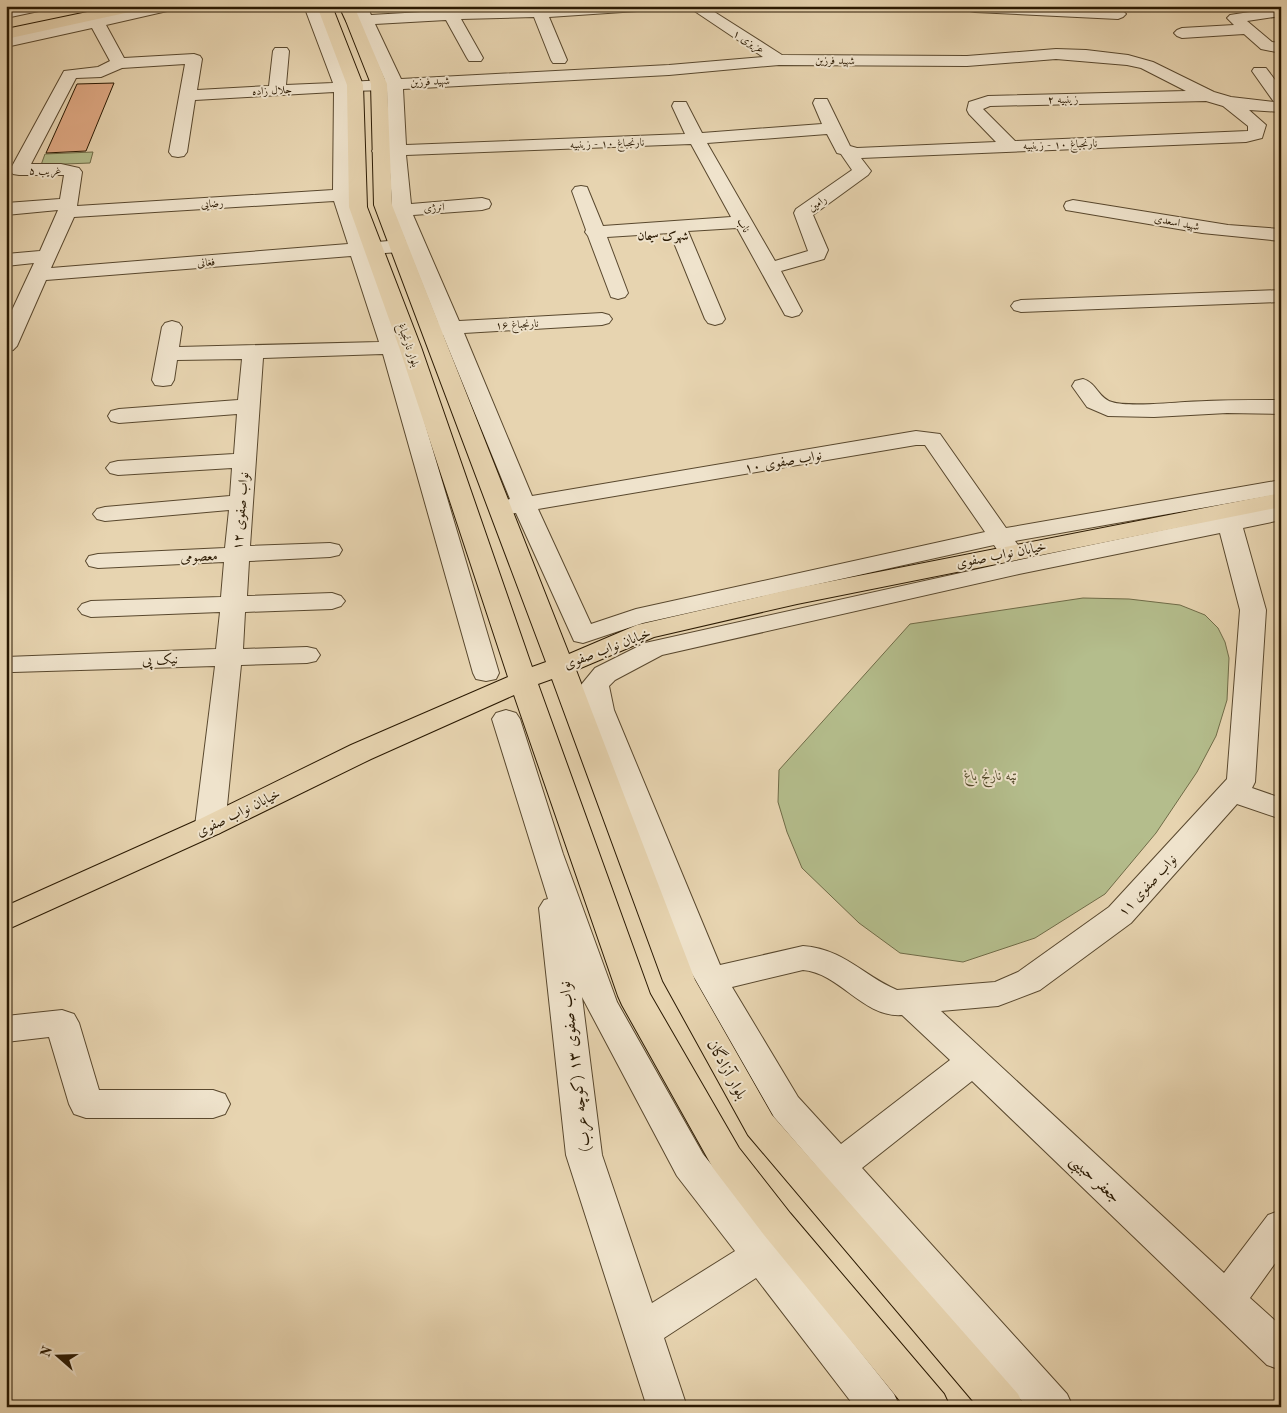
<svg xmlns="http://www.w3.org/2000/svg" width="1287" height="1413" viewBox="0 0 1287 1413" font-family="'Old Standard TT',Amiri,serif">
  <style>
    .green { fill: #b4bd8c; stroke: #6f6b47 }
    .building { fill: #dfa984; stroke: #2a1902 }
    .lines { fill: none; stroke-linecap: round; stroke-linejoin: round }
    .minor-casing { stroke: #59482e; stroke-width: 2 }
    .major-casing { stroke: #2a1902; stroke-width: 2 }
    .minor { fill: #efe3cc; fill-rule: evenodd }
    .major { fill: #e7d4b0; fill-rule: evenodd }
    .labels { text-anchor: middle; stroke-width: 4; stroke-linejoin: round; paint-order: stroke }
    .far-street-label { font-size: 11px; fill: #2a1902; stroke: #efe3cc }
    .far-neighbourhood-label { font-size: 12px; font-weight: bold; fill: #2a1902; stroke: #efe3cc }
    .street-label { font-size: 14px; fill: #2a1902; stroke: #efe3cc }
    .park-label { font-size: 14px; font-style: italic; fill: #534a2b; stroke: #efe3cc }
    .near-street-label { font-size: 16px; fill: #2a1902; stroke: #efe3cc }
  </style>
  <rect width="100%" height="100%" fill="#e7d4b0"/>
  <filter id="stains"><feTurbulence type="fractalNoise" baseFrequency=".004" numOctaves="4"/><feColorMatrix values="0 0 0 0 .2 0 0 0 0 .09 0 0 0 0 .02 0 0 0 .5 -.17"/></filter>
  <radialGradient id="worn" r=".72"><stop offset=".6" stop-color="#630" stop-opacity="0"/><stop offset="1" stop-color="#630" stop-opacity=".3"/></radialGradient>
  <g class="green">
    <path d="M93 152 90 163 41 165 45 154Z"/>
    <path d="M1083 598 1129 599 1180 605 1205 615 1218 628 1225 642 1229 658 1227 700 1216 736 1197 772 1156 833 1105 894 1035 938 963 962 900 953 859 923 802 868 787 832 778 802 779 770 910 624Z"/>
  </g>
  <path class="building" d="M114 83 86 151 46 153 77 84Z"/>
  <g class="lines">
    <defs>
      <g id="minor">
        <path d="M21 6H50L48 9 6 18V9Z"/>
        <path d="M149 6H178L176 9 106 25 124 58 194 54 200 56 202 59 197 90 269 86 273 51 275 48H287L289 51 286 85 333 83 304 6H319L348 82 385 80 360 25 349 24 346 21 349 18 356 16 352 6H367L371 15 473 9 659 6 657 9 652 10 549 17 567 60 565 63H553L551 60 534 17 461 19 483 58 481 61H469L467 58 446 20 375 24 401 79 669 65 763 57 687 6H705L782 55 967 56 1056 49 1086 50 1128 55 1153 62 1214 92 1231 97 1274 102 1252 71 1254 68H1266L1281 88V112L1249 110 1266 125 1262 138 1246 142 861 158 871 171 868 175 813 215 828 250 824 259 781 271 802 311 799 315 792 317 785 315 737 228 688 231 725 319 722 323 715 325 708 323 705 319 670 233 607 237 628 293 625 297 618 299 611 297 588 236 585 232 586 230 572 191 575 187 581 186 587 187 603 226 731 217 691 144 406 155 411 204 482 198 489 200 491 204 489 208 482 210 413 215 459 321 602 313 609 315 612 319 609 323 602 325 464 333 532 496 916 431 940 434 1006 528 1281 480V494L1015 541 1021 549 1018 554 1009 556 1000 554 994 545 643 623 583 643 574 641 516 513 507 514 499 512 495 507 499 502 510 499 443 335 428 333 425 329 428 325 438 323 408 248 400 252 370 254 400 341 416 343 420 347 416 351 404 353 499 673 496 679 486 681 476 679 473 673 383 354 263 358 250 546 330 543 339 545 342 550 339 555 330 557 249 561 247 596 332 593 341 596 345 601 341 606 332 609 245 612 243 649 307 647 316 649 320 655 316 661 307 663 241 665 225 826 220 833 210 836 200 833 195 826 215 666 13 672 6 671V657L216 649 220 612 91 617 82 614 78 609 82 604 91 601 221 597 224 562 98 568 89 566 86 561 89 556 98 554 225 548 229 510 105 521 97 519 93 514 97 509 105 507 230 496 232 468 118 475 110 473 106 468 110 463 118 461 234 454 237 414 119 423 111 421 108 416 111 411 119 409 238 400 242 359 177 360 174 380 171 385 163 386 155 385 152 380 162 327 165 323 172 321 179 323 182 327 179 347 379 342 351 256 46 280 17 346 13 350 6 352V323L34 263 6 266V254L40 251 58 210 6 215V203L60 199 64 175H19L13 174 10 170 64 71 98 67 110 61 92 28 6 47V37ZM1056 59 1127 65 1141 68 1186 91 988 96 969 102 967 110 969 114 996 142 857 148 850 146 829 103 827 99H815L813 103 822 124 702 133 688 106 686 102H674L672 106 685 134 406 145 403 89 669 75 779 65 967 66ZM185 64 169 152 172 156 178 157 184 156 187 152 195 100 334 92 333 190 77 206 82 172 79 168 61 164H31L76 78 101 77 122 68ZM387 90 388 145 375 147 372 151 375 155 389 156 392 205 379 207 377 211 379 215 395 216 406 242 400 240 366 243 353 200 363 198 366 194 363 190 351 189 350 91ZM1206 101 1223 106 1248 126V131L1015 141 983 109 990 106ZM827 134 837 153 841 154 852 170 796 209 794 213 808 251 775 261 707 143ZM334 201 348 244 51 268 74 217ZM916 445H925L985 532 636 609 591 624 538 509Z"/>
        <path d="M969 6H1040L1118 9 1123 11 1126 14 1123 17 1118 19 975 12 970 11 968 8Z"/>
        <path d="M1281 7V16L1247 21 1272 42 1281 43V53L1261 49 1244 34 1182 38 1177 36 1174 33 1177 30 1182 28 1234 25 1227 18 1230 15Z"/>
        <path d="M1073 200 1228 225 1281 229V241L1202 233 1066 210 1064 206 1066 202Z"/>
        <path d="M1281 290V302L1021 312 1014 310 1011 306 1014 302 1021 300Z"/>
        <path d="M1083 379C1097 383 1098 398 1112 402 1127 407 1168 403 1185 402 1217 400 1249 400 1281 400V414L1227 413 1154 417 1108 416 1087 407 1072 386 1075 381Z"/>
        <path d="M1226 504 1234 506 1239 514 1281 506V520L1243 528 1266 610 1255 782 1252 788 1281 798V819L1237 804 1131 923 1040 990 998 1006 941 1011 1224 1273 1268 1215 1281 1210V1255L1250 1298 1281 1326V1370L1267 1365 972 1081 862 1168 1067 1394 1073 1407H1027L838 1191 828 1194 815 1190 810 1179 817 1167 774 1117 691 972 586 710 581 685 595 668 645 643 1019 560 1216 519 1214 511 1218 506ZM1220 533 1240 610 1227 779 1109 907 1018 972 995 982 897 990C862 975 844 949 803 946L720 965 614 710 609 686 615 680 662 655 1019 574ZM803 970C840 973 863 1018 902 1015L950 1060 841 1144 798 1097 732 987Z"/>
        <path d="M506 710 516 713 520 719 563 854 617 1002 703 1154 894 1394 900 1407H855L756 1278 664 1338 687 1407H647L566 1155 539 908 544 900 548 899 492 719 496 713ZM582 997 677 1176 735 1251 652 1303 602 1155Z"/>
        <path d="M62 1010 74 1014 79 1023 99 1090H213L225 1094 230 1104 225 1114 213 1118H86L74 1114 69 1104 49 1037 6 1042V1016Z"/>
      </g>
      <g id="major">
        <path d="M116 6H146L144 9 139 10 6 39V29Z"/>
        <path d="M317 6H332L363 85 367 207 421 347 532 667 546 662 374 205 371 84 346 21 339 6H354L387 84 392 205 569 654 637 625 797 588 1281 493V507L797 604 654 637 576 670 695 980 772 1115 1018 1394 1024 1407H978L748 1135 663 981 552 679 538 684 650 994 739 1148 790 1213 944 1394 950 1407H905L764 1235 713 1168 622 1005 618 996 514 695 371 759 220 833 6 930V906L200 819 351 745 508 677 399 347 349 207 347 85Z"/>
      </g>
    </defs>
    <use href="#minor" class="minor-casing"/>
    <use href="#major" class="major-casing"/>
    <use href="#minor" class="minor"/>
    <use href="#major" class="major"/>
  </g>
  <g class="labels">
    <g class="far-street-label">
      <text transform="translate(749 41) rotate(32)" y="4">عزیزی ۱</text>
      <text transform="translate(835 60) rotate(1)" y="4">شهید فرزین</text>
      <text transform="translate(430 81) rotate(-3)" y="4">شهید فرزین</text>
      <text transform="translate(272 90) rotate(-3)" y="4">جلال زاده</text>
      <text transform="translate(1063 99) rotate(-1)" y="4">زینبیه ۲</text>
      <text transform="translate(607 143) rotate(-2)" y="4">نارنجباغ ۱۰ - زینبیه</text>
      <text transform="translate(1060 144) rotate(-2)" y="4">نارنجباغ ۱۰ - زینبیه</text>
      <text x="45" y="174">غریب ۵</text>
      <text transform="translate(212 203) rotate(-4)" y="4">رضایی</text>
      <text transform="translate(817 203) rotate(-35)" y="4">رامین</text>
      <text transform="translate(434 207) rotate(-4)" y="4">انرژی</text>
      <text transform="translate(1177 222) rotate(11)" y="4">شهید اسعدی</text>
      <text transform="translate(744 225) rotate(59)" y="4">ناب</text>
      <text transform="translate(206 262) rotate(-4)" y="4">فغانی</text>
      <text transform="translate(517 324) rotate(-3)" y="4">نارنجباغ ۱۶</text>
      <text transform="translate(409 345) rotate(71)" y="4">بلوار نارنجباغ</text>
    </g>
    <g class="far-neighbourhood-label">
      <text x="663" y="240">شهرک سیمان</text>
    </g>
    <g class="street-label">
      <text transform="translate(783 461) rotate(-10)" y="5">نواب صفوی ۱۰</text>
      <text transform="translate(240 511) rotate(-85)" y="5">نواب صفوی ۱۲</text>
      <text transform="translate(1001 554) rotate(-11)" y="5">خیابان نواب صفوی</text>
      <text transform="translate(199 556) rotate(-3)" y="5">معصومی</text>
      <text transform="translate(607 648) rotate(-21)" y="5">خیابان نواب صفوی</text>
      <text transform="translate(160 659) rotate(-2)" y="5">نیک پی</text>
      <text transform="translate(238 812) rotate(-26)" y="5">خیابان نواب صفوی</text>
      <text transform="translate(1147 885) rotate(-47)" y="5">نواب صفوی ۱۱</text>
    </g>
    <g class="park-label">
      <text x="991" y="780">تپه نارنج باغ</text>
    </g>
    <g class="near-street-label">
      <text transform="translate(574 1067) rotate(-97)" y="6">نواب صفوی ۱۳ (کوچه عرب)</text>
      <text transform="translate(728 1069) rotate(61)" y="6">بلوار آزادگان</text>
      <text transform="translate(1096 1178) rotate(43)" y="6">جعفر حبیبی</text>
    </g>
  </g>
  <rect width="1287" height="1413" fill="none" stroke="#e7d4b0" stroke-width="25"/>
  <rect x="8" y="8" width="1272" height="1398" fill="none" stroke="#2a1902" stroke-width="2.5"/>
  <rect x="12" y="12" width="1262" height="1388" fill="none" stroke="#2a1902"/>
  <g transform="translate(58 1356) rotate(290)" stroke="#efe3cc" stroke-width="4" paint-order="stroke">
  <path d="M0-4L9 19L0 12L-9 19Z" fill="#2a1902"/>
  <text y="-8" font-size="14" font-weight="bold" text-anchor="middle" fill="#2a1902">N</text>
  </g>
  <rect width="100%" height="100%" filter="url(#stains)"/>
  <rect width="100%" height="100%" fill="url(#worn)"/>
</svg>
